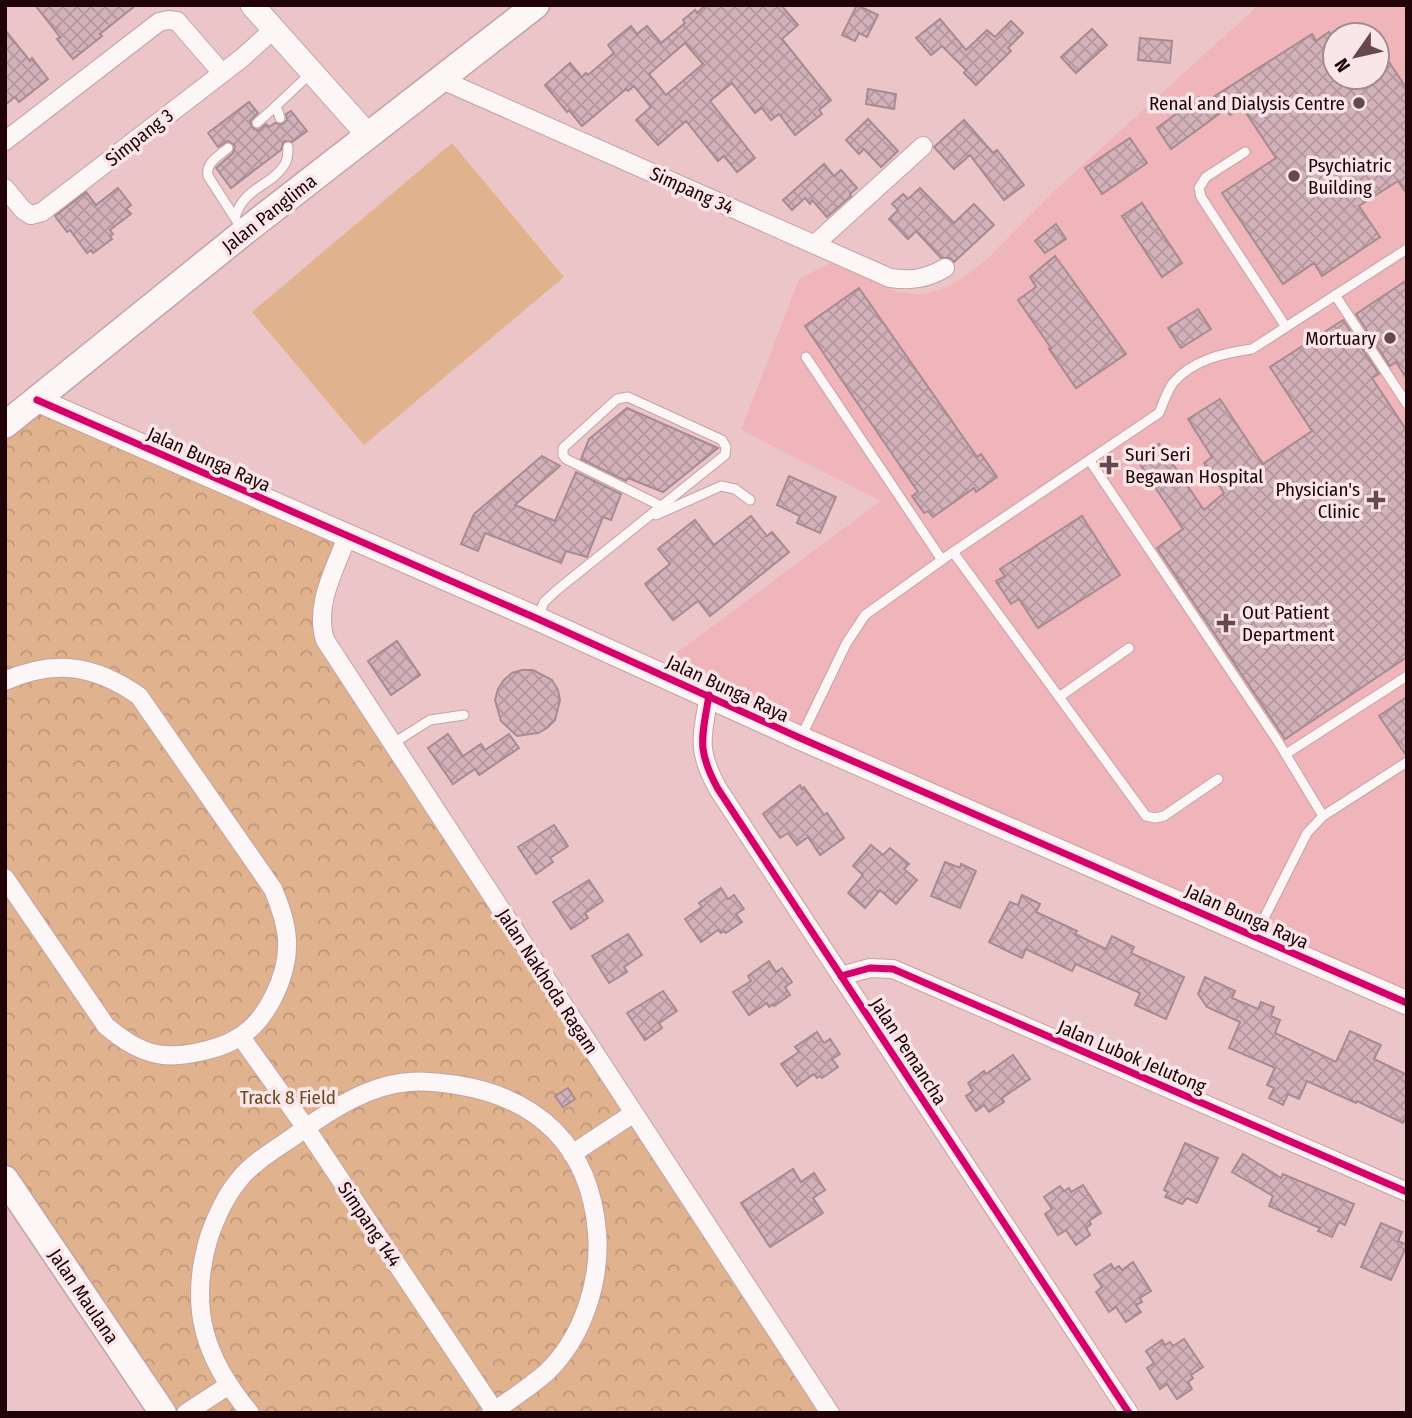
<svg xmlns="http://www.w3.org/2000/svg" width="1412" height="1418" viewBox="0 0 1412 1418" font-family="'Fira Sans Condensed',sans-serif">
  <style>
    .built { fill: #f0b5bb; fill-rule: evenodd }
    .park { fill: url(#park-crowns) }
    .garden { fill: #e0b28e }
    .building { fill: url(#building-cross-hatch); stroke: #a88a91; stroke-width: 2; fill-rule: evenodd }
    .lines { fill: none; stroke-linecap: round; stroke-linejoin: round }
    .service-casing { stroke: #c3a2a6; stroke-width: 11 }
    .minor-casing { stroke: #c3a2a6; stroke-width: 20 }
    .tertiary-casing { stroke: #c3a2a6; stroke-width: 25 }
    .secondary-casing { stroke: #c3a2a6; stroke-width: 29 }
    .service { stroke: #fcf6f7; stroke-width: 9 }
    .minor { stroke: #fcf6f7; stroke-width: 18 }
    .tertiary { stroke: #fcf6f7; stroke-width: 23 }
    .secondary { stroke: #fcf6f7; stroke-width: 26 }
    .cycleway-casing { stroke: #f9e6e8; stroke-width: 11 }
    .cycleway { stroke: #d6006c; stroke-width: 7 }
    .poi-dot { fill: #67484c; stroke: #f9e6e8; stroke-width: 2.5 }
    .labels { text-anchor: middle; stroke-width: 7; stroke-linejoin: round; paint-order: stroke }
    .poi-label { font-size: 19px; fill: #200408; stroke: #f9e6e8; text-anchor: end }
    .street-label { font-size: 19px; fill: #200408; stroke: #f9e6e8 }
    .park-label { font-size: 19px; fill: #694b22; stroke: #f9e6e8 }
  </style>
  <defs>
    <pattern id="park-crowns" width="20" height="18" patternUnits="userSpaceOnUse" patternTransform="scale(1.75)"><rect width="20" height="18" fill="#e0b28e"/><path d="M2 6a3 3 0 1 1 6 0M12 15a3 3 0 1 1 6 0" fill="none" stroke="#c09779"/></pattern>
    <pattern id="building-cross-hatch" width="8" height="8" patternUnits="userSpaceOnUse" patternTransform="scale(1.75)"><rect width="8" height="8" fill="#d2b1ba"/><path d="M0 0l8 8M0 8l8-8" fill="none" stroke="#b4979e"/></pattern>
  </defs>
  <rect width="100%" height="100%" fill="#ecc5c9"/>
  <path class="built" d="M1255 5H1407V989L1259 929 806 732 664 662 881 501 741 430 799 279 830 263 861 274 897 292 922 294 946 288 967 275 988 258 1054 191 1252 11ZM1335 35H1377V77H1335Z"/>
  <path class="park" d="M37 400 347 537 321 618 830 1413H163L5 1181V425Z"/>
  <path class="garden" d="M452 143 564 277 364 445 252 312Z"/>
  <g class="building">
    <path d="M35 5H136L100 34 102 36 73 59 57 39 60 37Z"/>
    <path d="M706 5H781L798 25 782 39 831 100 819 110 822 114 795 135 779 114 771 120 762 108 755 113 732 83 710 101 755 158 737 172 724 156 718 161 686 121 658 145 636 120 651 107 634 86 628 91 626 89 582 126 569 110 567 112 545 85 570 63 582 77 586 73 588 75 614 53 608 45 631 26 637 34 647 26 661 43 685 23 683 20 695 10 697 13ZM685 43 703 64 666 95 649 74Z"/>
    <path d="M857 5 878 15 867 37 859 33 855 41 842 35Z"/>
    <path d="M940 19 966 50 987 30 995 37 1011 21 1023 33 1008 48 1011 51 976 85 964 73 966 70 942 46 931 55 916 38Z"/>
    <path d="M1092 29 1107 45 1076 73 1061 57Z"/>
    <path d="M5 30 30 61 32 58 48 79 19 102 15 97 5 105Z"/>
    <path d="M1329 32 1335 41V77H1377V44L1407 89V194L1398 181 1359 206 1380 237 1322 276 1314 263 1283 284 1222 193 1276 158 1242 107 1230 115 1226 109 1171 149 1157 128 1199 97 1204 103 1312 34 1316 41Z"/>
    <path d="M1140 38 1172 41 1170 63 1138 60Z"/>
    <path d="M868 89 896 94 894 109 866 104Z"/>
    <path d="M249 102 258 113 250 121 254 129 259 130 266 124 269 127 275 123 283 124 287 120 286 114 291 111 307 131 292 142 284 141 281 150 231 188 216 168 233 153 235 146 228 141 218 147 208 133Z"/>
    <path d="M868 119 898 151 881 167 864 149 859 154 846 140Z"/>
    <path d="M964 120 993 153 997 150 1024 185 1004 200 970 155 954 169 934 147Z"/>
    <path d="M1130 138 1147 163 1102 194 1085 168Z"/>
    <path d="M824 164 834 176 841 170 857 188 850 194 851 196 827 217 812 200 810 204 805 198 792 210 783 200Z"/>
    <path d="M118 188 131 205 126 209 131 214 110 230 113 234 110 236 112 239 93 253 91 250 87 253 70 230 67 232 55 216 86 192 96 205Z"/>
    <path d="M920 188 954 223 974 204 994 225 954 262 950 258H941L916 231 908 239 889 219 898 210 892 204 903 194 908 199Z"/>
    <path d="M1142 203 1182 263 1162 277 1122 216Z"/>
    <path d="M1056 224 1066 239 1045 253 1035 241Z"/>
    <path d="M1055 256 1126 354 1076 388 1049 349 1051 348 1018 300 1036 287 1030 277Z"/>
    <path d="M1407 280V379L1396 362 1390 366 1356 314Z"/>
    <path d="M859 288 977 457 981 454 997 477 976 492 974 488 933 517 928 511 924 513 912 496 918 492 805 326Z"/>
    <path d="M1198 309 1211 329 1181 348 1168 328Z"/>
    <path d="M1343 320 1379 374 1372 378 1407 431V657L1285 739 1157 548 1183 529 1137 460 1159 444 1204 510 1224 493 1204 463 1212 457 1188 419 1220 399 1263 464 1312 431 1270 367Z"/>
    <path d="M627 408 718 448 663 492 628 478 626 481 581 459 589 439Z"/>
    <path d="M542 456 560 466 515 505 555 521 576 472 621 494 611 520 603 517 587 557 566 551 561 563 485 533 478 551 461 544 474 514Z"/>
    <path d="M789 476 836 497 820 533 797 523 800 516 777 505Z"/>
    <path d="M751 516 767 536 772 532 789 552 710 616 698 601 673 620 645 584 670 564 658 549 695 520 714 545Z"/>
    <path d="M1082 516 1120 575 1038 628 1019 599 1011 604 996 581 1005 576 1000 569Z"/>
    <path d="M397 641 420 675 391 695 368 661Z"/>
    <path d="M522 670H533L552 680 558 690 560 700 555 720 547 728 538 733 517 736 501 721 495 700 498 689 504 680 512 673Z"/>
    <path d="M1407 697V755H1406L1379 716Z"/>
    <path d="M448 734 463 756 481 744 485 750 509 734 519 748 479 775 475 769 453 784 428 748Z"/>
    <path d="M800 785 802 789 804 787 824 815 827 813 844 838 820 855 808 837 797 845 788 833 780 838 763 814Z"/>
    <path d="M554 825 568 846 550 858 553 862 536 874 518 847Z"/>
    <path d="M871 845 883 855 890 848 909 864 904 869 917 880 896 904 880 890 865 908 848 893 863 875 853 866Z"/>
    <path d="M945 862 960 868 961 864 976 871 960 908 931 896Z"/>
    <path d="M589 880 603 901 585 913 588 918 571 929 553 902Z"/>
    <path d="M721 888 728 899 734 895 744 909 736 914 742 922 726 933 724 931 721 933 718 930 701 942 685 919 702 907 699 903Z"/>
    <path d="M1022 895 1040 904 1036 912 1077 931 1075 934 1106 949 1112 936 1134 947 1131 953 1184 977 1166 1019 1135 1005 1140 993 1076 964 1072 971 1026 949 1022 958 989 942 1010 902 1018 905Z"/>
    <path d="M628 934 642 955 624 967 627 972 609 983 592 956Z"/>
    <path d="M769 961 776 972 782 968 792 982 785 987 790 995 774 1006 773 1004 769 1007 767 1003 749 1015 733 992 751 981 748 976Z"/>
    <path d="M1205 977 1235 991 1232 998 1258 1009 1261 1002 1274 1007 1271 1016 1280 1020 1275 1033 1336 1062 1350 1031 1381 1045 1374 1059 1407 1075V1114L1403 1123 1357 1101 1356 1103 1307 1081 1299 1099 1288 1094 1283 1105 1269 1098 1274 1088 1267 1085 1275 1068 1229 1048 1240 1022 1207 1007 1198 994Z"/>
    <path d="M663 991 677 1011 659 1023 662 1028 645 1040 627 1013Z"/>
    <path d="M817 1032 824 1043 830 1039 840 1054 832 1059 838 1067 822 1078 820 1076 817 1078 814 1074 797 1086 781 1064 799 1052 795 1047Z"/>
    <path d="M1013 1055 1030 1079 1002 1098 1004 1102 989 1112 984 1105 976 1111 966 1096 973 1091 968 1083 984 1071 986 1074Z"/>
    <path d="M568 1088 575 1099 563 1107 555 1096Z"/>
    <path d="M1185 1143 1218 1158 1197 1203 1187 1198 1182 1204 1165 1197 1168 1192 1164 1190Z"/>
    <path d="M1243 1154 1281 1178 1283 1174 1354 1204 1345 1225 1339 1222 1332 1237 1318 1231 1320 1228 1269 1206 1273 1196 1232 1172Z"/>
    <path d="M793 1169 801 1182 814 1173 825 1190 813 1198 823 1213 770 1247 741 1203Z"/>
    <path d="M1083 1185 1101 1213 1089 1221 1091 1224 1086 1228 1090 1235 1076 1245 1066 1230 1058 1235 1045 1214 1052 1209 1044 1197 1060 1186 1064 1191 1069 1188 1071 1192Z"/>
    <path d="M1381 1223 1402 1232 1398 1241 1407 1245 1391 1280 1361 1267Z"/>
    <path d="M1133 1262 1151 1291 1140 1298 1142 1302 1136 1305 1141 1312 1126 1322 1116 1307 1109 1312 1096 1292 1102 1287 1094 1275 1111 1264 1114 1269 1119 1266 1122 1270Z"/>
    <path d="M1184 1339 1203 1367 1191 1375 1193 1378 1188 1382 1192 1389 1177 1399 1167 1384 1160 1389 1147 1368 1154 1363 1146 1351 1162 1340 1165 1345 1170 1342 1173 1346Z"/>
  </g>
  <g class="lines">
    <defs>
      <g id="service">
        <path d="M280 118 276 106 311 73"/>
        <path d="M257 123 276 106"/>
        <path d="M228 148C219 156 205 163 208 176L235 218"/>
        <path d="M1245 152 1206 177 1199 188 1201 197 1286 327"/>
        <path d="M243 231 235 218C243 187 271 187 285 164 288 159 288 153 288 147"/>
        <path d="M1335 295 1407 404"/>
        <path d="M806 357 942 560"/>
        <path d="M1090 461 1277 740 1323 816 1307 833 1256 934"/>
        <path d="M656 515 721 486 735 489 750 500"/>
        <path d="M953 552 1146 816 1155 818 1164 816 1218 779"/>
        <path d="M538 618 544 602 557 590 725 455 726 447 722 440 628 397 617 399 563 448V455L566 459 661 506"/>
        <path d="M1059 697 1129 648"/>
        <path d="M801 737 846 644 865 615 953 552 1159 413C1163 404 1167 391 1173 383 1192 360 1224 353 1252 349L1407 249"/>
        <path d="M392 744 430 720 464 715"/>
        <path d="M1286 754 1407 676"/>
        <path d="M1323 816 1407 762"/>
      </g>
      <g id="minor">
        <path d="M440 79 890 278C911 281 926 279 945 268"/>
        <path d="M5 141 159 22 168 20 177 21 222 73"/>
        <path d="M5 188 23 210 31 215 42 212 242 58 274 29"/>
        <path d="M815 244 923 146"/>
        <path d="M347 537C335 569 314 605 325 640L830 1413"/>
        <path d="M5 681C55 659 95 665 139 696L273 889C280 906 286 922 287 940 289 973 268 1020 239 1037 226 1046 210 1050 194 1053 182 1055 169 1057 157 1054 137 1050 122 1039 106 1026L5 878"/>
        <path d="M709 695C702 738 696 749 718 789L1129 1413"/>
        <path d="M841 976 870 968 893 969 1407 1192"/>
        <path d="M241 1037 306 1128 496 1413"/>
        <path d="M572 1154 634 1113"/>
        <path d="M186 1413 229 1385"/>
        <path d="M250 1413C204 1358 188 1307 209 1237 216 1217 225 1197 238 1181 253 1161 280 1147 300 1132 332 1109 369 1085 409 1082 425 1080 441 1083 457 1085 539 1098 590 1147 597 1232 601 1281 583 1337 547 1372 530 1387 510 1400 491 1413"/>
      </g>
      <g id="tertiary">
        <path d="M252 5 368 135"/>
        <path d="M37 400 538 619 800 738 1407 1003"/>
      </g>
      <g id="secondary">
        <path d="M5 425 244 232 536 5"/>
        <path d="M5 1179 163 1413"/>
      </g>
    </defs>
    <use href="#service" class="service-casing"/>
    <use href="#minor" class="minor-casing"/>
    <use href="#tertiary" class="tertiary-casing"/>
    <use href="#secondary" class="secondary-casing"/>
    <use href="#service" class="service"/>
    <use href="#minor" class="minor"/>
    <use href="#tertiary" class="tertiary"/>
    <use href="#secondary" class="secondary"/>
    <defs>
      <g id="cycleway">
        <path d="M37 400 538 619 800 738 1407 1003"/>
        <path d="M709 695C702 738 696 749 718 789L1129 1413"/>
        <path d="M841 976 870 968 893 969 1407 1192"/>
      </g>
    </defs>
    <use href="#cycleway" class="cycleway-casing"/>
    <use href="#cycleway" class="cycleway"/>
  </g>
  <g class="poi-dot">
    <circle cx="1359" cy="103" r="7"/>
    <circle cx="1294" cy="176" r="7"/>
    <circle cx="1390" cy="338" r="7"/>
    <path d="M1105.5 454.5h7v7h7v7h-7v7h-7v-7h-7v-7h7z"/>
    <path d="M1372.5 489.5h7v7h7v7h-7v7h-7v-7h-7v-7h7z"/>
    <path d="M1222.5 612.5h7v7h7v7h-7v7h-7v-7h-7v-7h7z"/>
  </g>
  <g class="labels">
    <g class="poi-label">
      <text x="1345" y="110">Renal and Dialysis Centre</text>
      <text x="1308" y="172" text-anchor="start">Psychiatric<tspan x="1308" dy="22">Building</tspan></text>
      <text x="1376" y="345">Mortuary</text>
      <text x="1125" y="461" text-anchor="start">Suri Seri<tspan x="1125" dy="22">Begawan Hospital</tspan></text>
      <text x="1360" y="496">Physician's<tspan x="1360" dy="22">Clinic</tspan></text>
      <text x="1242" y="619" text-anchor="start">Out Patient<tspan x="1242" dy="22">Department</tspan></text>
    </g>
    <g class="street-label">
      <text transform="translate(139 137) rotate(-38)" y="7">Simpang 3</text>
      <text transform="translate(692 190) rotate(24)" y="7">Simpang 34</text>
      <text transform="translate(269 213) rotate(-38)" y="7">Jalan Panglima</text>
      <text transform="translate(209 459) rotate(24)" y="7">Jalan Bunga Raya</text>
      <text transform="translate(728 688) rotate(25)" y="7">Jalan Bunga Raya</text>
      <text transform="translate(1247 916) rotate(24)" y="7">Jalan Bunga Raya</text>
      <text transform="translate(548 981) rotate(57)" y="7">Jalan Nakhoda Ragam</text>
      <text transform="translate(909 1051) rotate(57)" y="7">Jalan Pemancha</text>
      <text transform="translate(1132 1056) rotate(23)" y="7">Jalan Lubok Jelutong</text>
      <text transform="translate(370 1224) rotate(56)" y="7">Simpang 144</text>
      <text transform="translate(84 1296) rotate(56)" y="7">Jalan Maulana</text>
    </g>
    <g class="park-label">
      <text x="288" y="1104">Track 8 Field</text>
    </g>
  </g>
  <rect width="1412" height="1418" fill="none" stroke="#200408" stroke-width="14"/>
  <g transform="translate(1356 56) rotate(236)"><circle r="33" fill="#f9e6e8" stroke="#a28c8e" stroke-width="2"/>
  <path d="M0-5L12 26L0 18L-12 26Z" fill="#67484c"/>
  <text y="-10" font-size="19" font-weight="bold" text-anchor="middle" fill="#200408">N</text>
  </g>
</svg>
